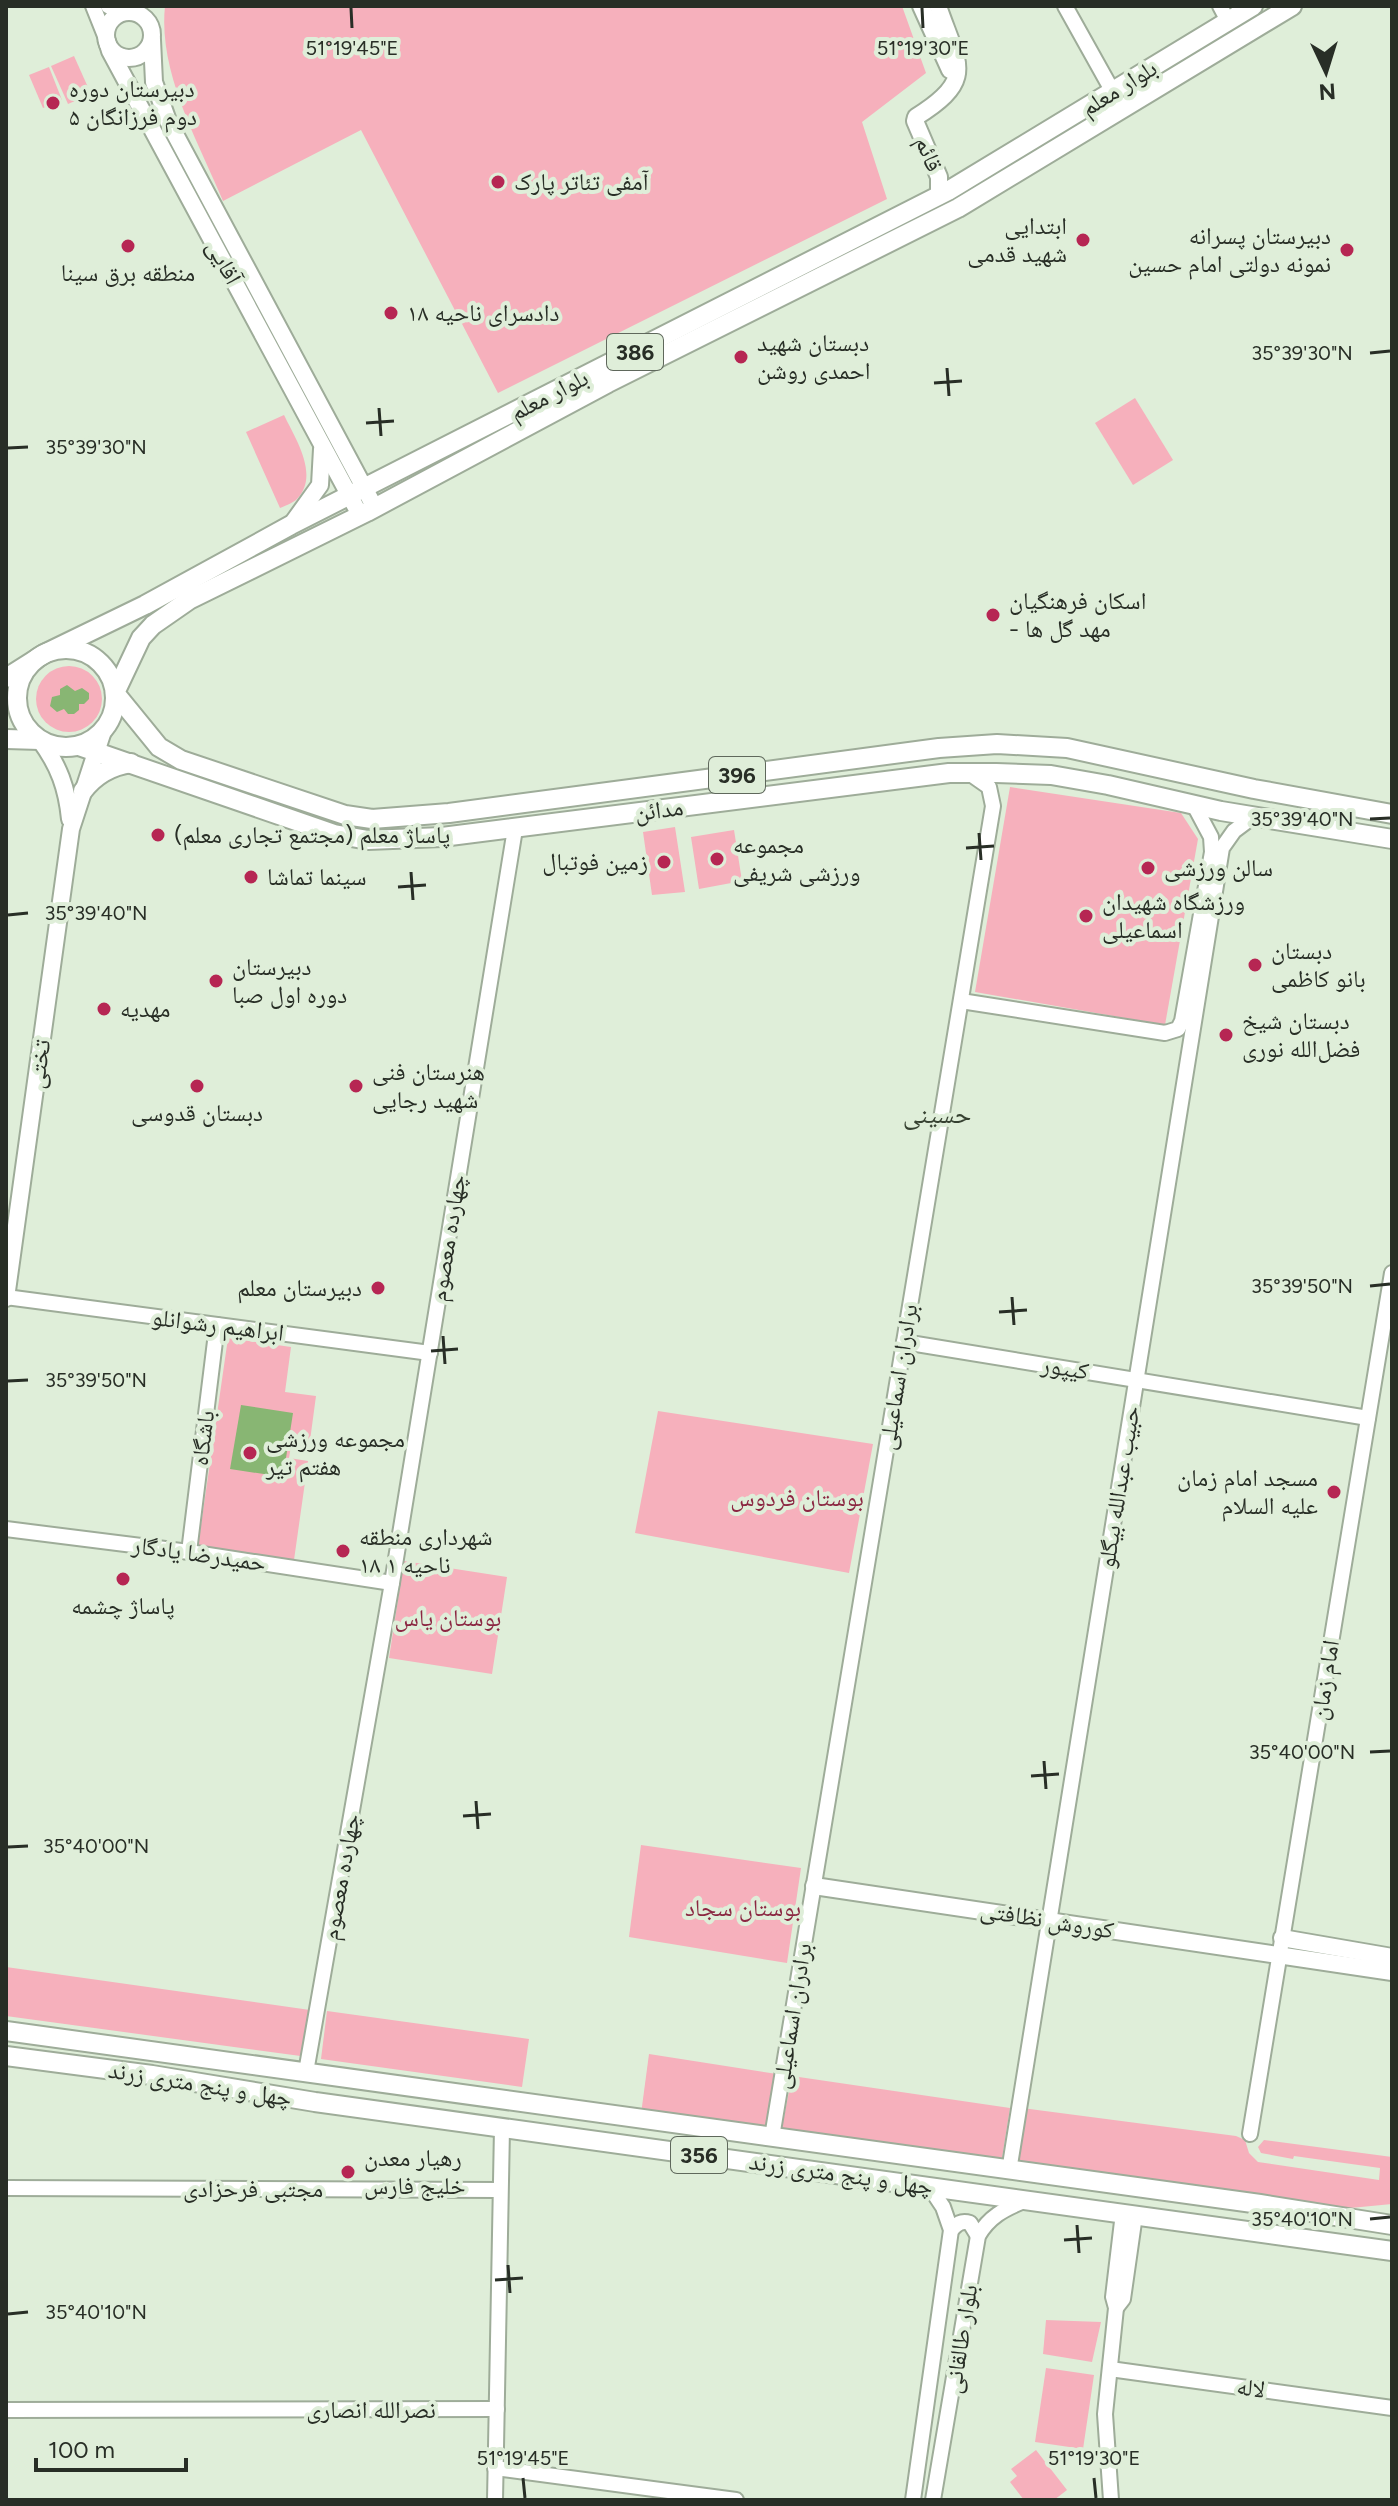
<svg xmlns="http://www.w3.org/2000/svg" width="1398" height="2506" viewBox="0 0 1398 2506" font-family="Figtree,'Noto Naskh Arabic',sans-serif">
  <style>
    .green { fill: #f6b0bc }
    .water { fill: #88b673 }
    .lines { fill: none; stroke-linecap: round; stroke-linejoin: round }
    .tertiary-casing { stroke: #9eac99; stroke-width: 18 }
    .secondary-casing { stroke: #9eac99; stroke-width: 20 }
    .primary-casing { stroke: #9eac99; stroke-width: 22 }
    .tertiary { stroke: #fff; stroke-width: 14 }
    .secondary { stroke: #fff; stroke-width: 16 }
    .primary { stroke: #fff; stroke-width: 18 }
    .ticks { fill: none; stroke: #282e26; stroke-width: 3 }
    .poi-dot { fill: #b62653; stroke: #dfeed9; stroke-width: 3 }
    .labels { text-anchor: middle; stroke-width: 8; stroke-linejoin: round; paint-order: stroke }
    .shield { fill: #dfeed9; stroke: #5f685c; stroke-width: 2 }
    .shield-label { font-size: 22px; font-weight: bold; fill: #282e26 }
    .street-label { font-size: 24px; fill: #282e26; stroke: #dfeed9 }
    .poi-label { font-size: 24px; fill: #282e26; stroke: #dfeed9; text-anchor: start }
    .park-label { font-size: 24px; fill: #8b2742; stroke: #dfeed9 }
    .neighbourhood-label { font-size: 26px; fill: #364131; stroke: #dfeed9 }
    .ticks-label { font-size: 20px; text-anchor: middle; fill: #282e26; stroke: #dfeed9; stroke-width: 8; stroke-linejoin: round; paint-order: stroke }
  </style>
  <rect width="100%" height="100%" fill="#dfeed9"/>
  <g class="green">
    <path d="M165 6H902L926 73 862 122 887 199 498 393 361 130 223 201C198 141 158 73 165 6Z"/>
    <path d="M74 56 91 94 68 104 51 66Z"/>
    <path d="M49 67 62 100 43 108 29 75Z"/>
    <path d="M1135 398 1173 460 1133 485 1095 423Z"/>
    <path d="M284 415C295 438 320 475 297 499 293 503 285 506 280 508L246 432Z"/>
    <circle cx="69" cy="699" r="33"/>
    <path d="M1010 787 1181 813 1198 839 1165 1025 975 992Z"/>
    <path d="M675 827 685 892 652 895 643 832Z"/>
    <path d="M734 830 742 881 699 889 691 837Z"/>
    <path d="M228 1338 291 1347 285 1392 316 1396 309 1448 291 1446 289 1458 308 1461 294 1560 198 1546Z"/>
    <path d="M658 1411 873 1444 849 1573 635 1533Z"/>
    <path d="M404 1561 507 1577 492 1674 389 1658Z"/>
    <path d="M641 1845 801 1868 787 1963 629 1937Z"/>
    <path d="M6 1967 310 2010 308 2057 6 2016Z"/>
    <path d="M327 2011 529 2039 522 2087 321 2059Z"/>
    <path d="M649 2054 777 2074 769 2129 641 2114Z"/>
    <path d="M792 2076 1010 2108 1002 2158 998 2161 781 2133Z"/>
    <path d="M1022 2108 1236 2136 1245 2140 1249 2153 1258 2162 1379 2180 1380 2168 1294 2156 1293 2159 1261 2153 1258 2147 1264 2140 1392 2157V2204L1340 2209 1020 2166 1015 2157Z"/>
    <path d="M1046 2320 1101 2322 1092 2362 1043 2354Z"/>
    <path d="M1046 2368 1094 2375 1083 2449 1035 2442Z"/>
    <path d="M1036 2450 1067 2490 1054 2500H1024L1010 2482 1017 2476 1011 2469Z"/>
  </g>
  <g class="water">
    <path d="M67 685 75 691 82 688 89 693V699L84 704H79V710L74 714H68L64 709 57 712 50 706 52 697 60 695V689Z"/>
    <path d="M241 1405 293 1413 283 1477 230 1469Z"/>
  </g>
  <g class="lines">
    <defs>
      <g id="tertiary">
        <path d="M93 6 107 41"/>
        <path d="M108 6 124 13"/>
        <path d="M1065 6 1113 92"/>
        <path d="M1220 6 1228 21"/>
        <path d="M961 1001 1165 1033 1178 1029 1182 1021 1212 852 1211 837 1194 805"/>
        <path d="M6 1297 430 1353"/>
        <path d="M904 1342 1368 1418"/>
        <path d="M6 1529 189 1552 392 1583"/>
        <path d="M189 1552 217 1325"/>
        <path d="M306 2072 392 1583 515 829"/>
        <path d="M1250 2134 1392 1273"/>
        <path d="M772 2137 993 806 989 787 969 773"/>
        <path d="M1009 2171 1222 848 1234 831 1254 816"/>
        <path d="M6 2188 500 2190"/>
        <path d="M951 2230C957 2224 961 2220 970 2223L978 2236"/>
        <path d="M1116 2308 1123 2299 1135 2215"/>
        <path d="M1110 2369 1392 2408"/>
        <path d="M6 2410 497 2409"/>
        <path d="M495 2468 736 2500"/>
        <path d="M495 2500 502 2128"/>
        <path d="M913 2500 951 2230 943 2207 929 2186"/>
        <path d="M933 2500 978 2236C989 2217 1004 2209 1024 2201"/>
        <path d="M1111 2500 1105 2414 1116 2308 1113 2297 1123 2213"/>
      </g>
      <g id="secondary">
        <path d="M921 6 950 70"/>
        <path d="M938 6C958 65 977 79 916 117L915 121 939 177V196"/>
        <circle cx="129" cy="35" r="23"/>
        <path d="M152 40 154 82 168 121 375 508"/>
        <path d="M107 41 110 51 360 515"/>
        <path d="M294 521 320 485 322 449"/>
        <path d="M40 740C59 766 67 788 70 819"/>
        <path d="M6 1298 71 829 103 731"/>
        <path d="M814 1886 1392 1972"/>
        <path d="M1282 1938 1392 1957"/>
      </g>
      <g id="primary">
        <path d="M1292 6 958 208 608 383 367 512 189 600 153 625 141 638 115 693 159 747 181 760 345 815 372 819 449 813 939 748 997 744 1067 748 1254 789 1392 814"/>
        <circle cx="66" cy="698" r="49"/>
        <path d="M6 678 44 654 145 605 291 525 948 191 1253 6"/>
        <path d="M6 739 40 740"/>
        <path d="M79 746 334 834 368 840 442 837 949 773H996L1051 775 1108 785 1221 811 1392 839"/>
        <path d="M83 791C95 775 110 766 131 763"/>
        <path d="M6 2031 1260 2204 1392 2225"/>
        <path d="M6 2056 152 2075 315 2102 1392 2251"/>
      </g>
    </defs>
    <use href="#tertiary" class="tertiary-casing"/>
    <use href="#secondary" class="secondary-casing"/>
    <use href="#primary" class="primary-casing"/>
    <use href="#tertiary" class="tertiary"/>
    <use href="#secondary" class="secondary"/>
    <use href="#primary" class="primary"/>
  </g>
  <path class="ticks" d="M351 8 352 28M922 8 923 28M1370 353 1390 351M947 368 949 396M934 383 962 381M379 408 381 436M366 423 394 421M8 448 28 447M1370 819 1390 818M979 833 981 860M966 848 994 846M411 872 413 900M398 887 426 885M8 915 28 913M1370 1286 1390 1284M1012 1297 1014 1325M999 1312 1027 1310M443 1336 445 1364M431 1351 458 1349M8 1381 28 1380M1370 1752 1390 1751M1044 1761 1046 1789M1031 1776 1059 1774M476 1801 478 1829M463 1816 491 1814M8 1847 28 1846M1370 2219 1390 2217M1077 2225 1079 2253M1064 2240 1092 2238M508 2265 510 2293M495 2280 523 2278M8 2314 28 2312M523 2478 525 2498M1094 2478 1096 2498"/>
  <g class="poi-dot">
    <circle cx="53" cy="103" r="8"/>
    <circle cx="498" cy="182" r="8"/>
    <circle cx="1083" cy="240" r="8"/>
    <circle cx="128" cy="246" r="8"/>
    <circle cx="1347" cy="250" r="8"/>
    <circle cx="391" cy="313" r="8"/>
    <circle cx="741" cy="357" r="8"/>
    <circle cx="993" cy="615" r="8"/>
    <circle cx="158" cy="835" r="8"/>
    <circle cx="717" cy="859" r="8"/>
    <circle cx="664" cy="862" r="8"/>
    <circle cx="1148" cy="868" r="8"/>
    <circle cx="251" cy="877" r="8"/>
    <circle cx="1086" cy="916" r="8"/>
    <circle cx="1255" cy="965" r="8"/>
    <circle cx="216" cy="981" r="8"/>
    <circle cx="104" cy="1009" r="8"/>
    <circle cx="1226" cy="1035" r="8"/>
    <circle cx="197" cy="1086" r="8"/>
    <circle cx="356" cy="1086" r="8"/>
    <circle cx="378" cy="1288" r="8"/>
    <circle cx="250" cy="1453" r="8"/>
    <circle cx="1334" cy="1492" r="8"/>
    <circle cx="343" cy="1551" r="8"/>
    <circle cx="123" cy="1579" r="8"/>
    <circle cx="348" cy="2172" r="8"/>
  </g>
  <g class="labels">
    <g class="shield">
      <rect x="607" y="334" width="56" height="36" rx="6"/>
      <rect x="709" y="757" width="56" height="36" rx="6"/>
      <rect x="671" y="2137" width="56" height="36" rx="6"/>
    </g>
    <g class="shield-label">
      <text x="635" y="360">386</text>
      <text x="737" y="783">396</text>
      <text x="699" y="2163">356</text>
    </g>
    <g class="street-label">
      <text transform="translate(1119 88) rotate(-32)" y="8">بلوار معلم</text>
      <text transform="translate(929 154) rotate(68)" y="8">قائم</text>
      <text transform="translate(224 262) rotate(62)" y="8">آقایی</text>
      <text transform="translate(549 395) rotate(-27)" y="8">بلوار معلم</text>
      <text transform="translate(659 810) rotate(-7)" y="8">مدائن</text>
      <text transform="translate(39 1064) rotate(-82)" y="8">تختی</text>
      <text transform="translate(448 1238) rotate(-81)" y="8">چهارده معصوم</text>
      <text transform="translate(218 1325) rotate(7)" y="8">ابراهیم رشوانلو</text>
      <text transform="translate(1065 1368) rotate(9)" y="8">کیپور</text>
      <text transform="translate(898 1377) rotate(-81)" y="8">برادران اسماعیلی</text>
      <text transform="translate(203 1438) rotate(-83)" y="8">باشگاه</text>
      <text transform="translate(1119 1487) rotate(-81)" y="8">حبیب عبدالله بیگلو</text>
      <text transform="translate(199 1554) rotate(8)" y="8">حمیدرضا یادگار</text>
      <text transform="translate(1325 1680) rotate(-81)" y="8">امام زمان</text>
      <text transform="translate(341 1877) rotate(-80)" y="8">چهارده معصوم</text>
      <text transform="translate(1047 1920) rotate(9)" y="8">کوروش نظافتی</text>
      <text transform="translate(792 2016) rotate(-81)" y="8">برادران اسماعیلی</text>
      <text transform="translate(200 2084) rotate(9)" y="8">چهل و پنج متری زرند</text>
      <text transform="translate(841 2174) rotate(8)" y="8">چهل و پنج متری زرند</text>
      <text x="253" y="2197">مجتبی فرحزادی</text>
      <text transform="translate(961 2339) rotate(-81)" y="8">بلوار طالقانی</text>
      <text transform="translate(1251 2388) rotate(8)" y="8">لاله</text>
      <text x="371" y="2418">نصرالله انصاری</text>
    </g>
    <g class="poi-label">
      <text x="69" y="97">دبیرستان دوره<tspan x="69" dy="28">دوم فرزانگان ۵</tspan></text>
      <text x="514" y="190">آمفی تئاتر پارک</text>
      <text x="1067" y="234" text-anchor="end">ابتدایی<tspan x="1067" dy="28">شهید قدمی</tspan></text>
      <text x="1331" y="244" text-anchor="end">دبیرستان پسرانه<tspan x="1331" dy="28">نمونه دولتی امام حسین</tspan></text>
      <text x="128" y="281" text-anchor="middle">منطقه برق سینا</text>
      <text x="407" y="321">دادسرای ناحیه ۱۸</text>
      <text x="757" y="351">دبستان شهید<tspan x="757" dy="28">احمدی روشن</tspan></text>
      <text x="1009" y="609">اسکان فرهنگیان<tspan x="1009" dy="28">- مهد گل ها</tspan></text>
      <text x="174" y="843">پاساژ معلم (مجتمع تجاری معلم)</text>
      <text x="733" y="853">مجموعه<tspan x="733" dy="28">ورزشی شریفی</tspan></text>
      <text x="648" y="870" text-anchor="end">زمین فوتبال</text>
      <text x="1164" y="876">سالن ورزشی</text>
      <text x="267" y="885">سینما تماشا</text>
      <text x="1102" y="910">ورزشگاه شهیدان<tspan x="1102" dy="28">اسماعیلی</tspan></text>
      <text x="1271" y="959">دبستان<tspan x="1271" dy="28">بانو کاظمی</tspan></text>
      <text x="232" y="975">دبیرستان<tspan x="232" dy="28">دوره اول صبا</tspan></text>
      <text x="120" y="1017">مهدیه</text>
      <text x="1242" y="1029">دبستان شیخ<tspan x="1242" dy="28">فضل‌الله نوری</tspan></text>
      <text x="372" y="1080">هنرستان فنی<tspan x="372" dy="28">شهید رجایی</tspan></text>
      <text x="197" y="1121" text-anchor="middle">دبستان قدوسی</text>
      <text x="362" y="1296" text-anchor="end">دبیرستان معلم</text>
      <text x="266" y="1447">مجموعه ورزشی<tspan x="266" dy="28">هفتم تیر</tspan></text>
      <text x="1318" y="1486" text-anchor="end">مسجد امام زمان<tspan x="1318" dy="28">علیه السلام</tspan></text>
      <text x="359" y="1545">شهرداری منطقه<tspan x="359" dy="28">۱۸ ناحیه ۱</tspan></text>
      <text x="123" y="1614" text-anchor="middle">پاساژ چشمه</text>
      <text x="364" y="2166">رهیار معدن<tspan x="364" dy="28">خلیج فارس</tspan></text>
    </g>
    <g class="park-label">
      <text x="797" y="1506">بوستان فردوس</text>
      <text x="448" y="1626">بوستان یاس</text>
      <text x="743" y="1916">بوستان سجاد</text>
    </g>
    <g class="neighbourhood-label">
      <text x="937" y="1123">حسینی</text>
    </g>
  </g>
  <g class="ticks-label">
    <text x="352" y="55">51°19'45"E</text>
    <text x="923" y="55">51°19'30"E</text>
    <text x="1302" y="360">35°39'30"N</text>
    <text x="96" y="454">35°39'30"N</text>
    <text x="1302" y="826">35°39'40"N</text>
    <text x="96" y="920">35°39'40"N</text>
    <text x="1302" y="1293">35°39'50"N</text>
    <text x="96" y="1387">35°39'50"N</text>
    <text x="1302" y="1759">35°40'00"N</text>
    <text x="96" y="1853">35°40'00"N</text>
    <text x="1302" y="2226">35°40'10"N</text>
    <text x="96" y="2319">35°40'10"N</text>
    <text x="523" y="2465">51°19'45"E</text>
    <text x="1094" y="2465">51°19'30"E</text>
  </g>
  <rect width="1398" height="2506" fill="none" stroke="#282e26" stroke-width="16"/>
  <g transform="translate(1326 72) rotate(176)" stroke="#dfeed9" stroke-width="6" paint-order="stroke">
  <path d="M0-6L14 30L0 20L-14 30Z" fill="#282e26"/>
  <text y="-12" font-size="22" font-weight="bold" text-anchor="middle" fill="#282e26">N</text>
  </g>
  <path d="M36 2458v12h150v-12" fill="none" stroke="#282e26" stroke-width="4"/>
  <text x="48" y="2458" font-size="24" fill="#282e26" stroke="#dfeed9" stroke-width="6" paint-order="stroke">100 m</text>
</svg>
